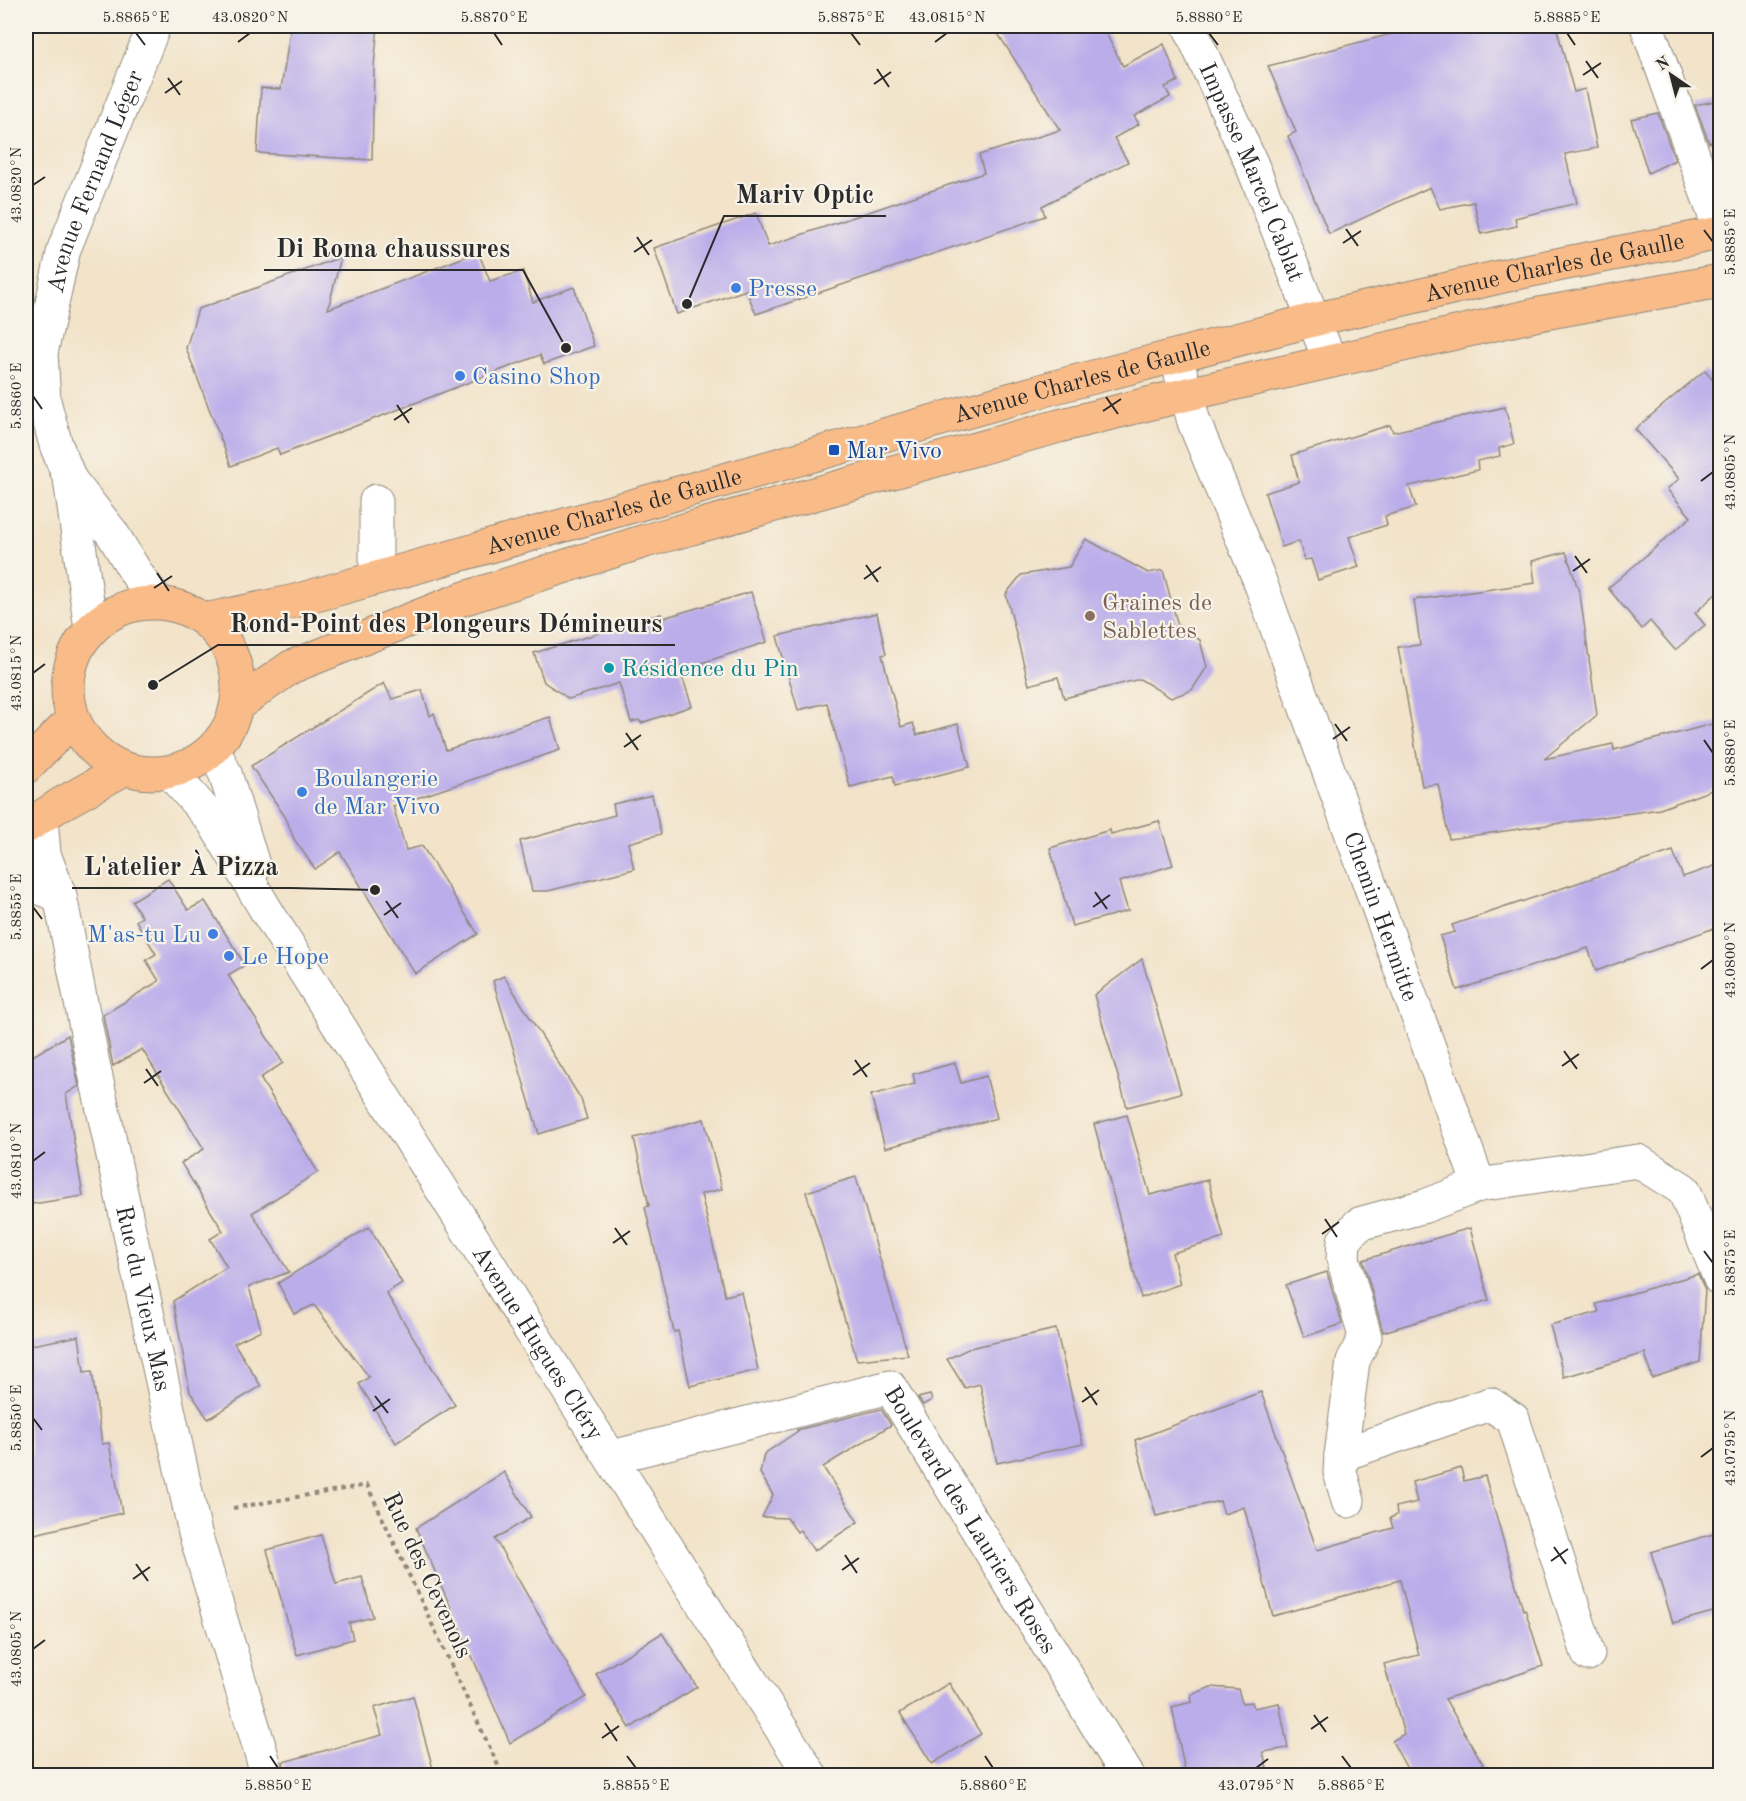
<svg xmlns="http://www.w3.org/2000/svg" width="1746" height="1801" viewBox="0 0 1746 1801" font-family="'Old Standard TT',serif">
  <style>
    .building { fill: #bbadea }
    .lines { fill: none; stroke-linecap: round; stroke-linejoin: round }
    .minor-casing { stroke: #8e877a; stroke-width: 35 }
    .major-casing { stroke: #8e877a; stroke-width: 35 }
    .path { stroke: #8e877a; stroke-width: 4; stroke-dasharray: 4.5 4.5; stroke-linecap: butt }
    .minor { stroke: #fff; stroke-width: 33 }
    .major { stroke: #f9bc89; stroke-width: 33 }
    .ticks { fill: none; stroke: #2b2b2b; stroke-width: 2 }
    .shop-dot { fill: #3f7fe0; stroke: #f7f3e8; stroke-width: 2 }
    .transit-dot { fill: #1a4fb4; stroke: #f7f3e8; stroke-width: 2 }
    .education-dot { fill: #8d6e63; stroke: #f7f3e8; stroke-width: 2 }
    .culture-dot { fill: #0f9aa8; stroke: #f7f3e8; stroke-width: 2 }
    .labels { text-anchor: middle; stroke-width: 4.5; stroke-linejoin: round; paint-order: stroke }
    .street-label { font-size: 24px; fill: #2b2b2b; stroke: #f7f3e8 }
    .shop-label { font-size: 24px; fill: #366cbe; stroke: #f7f3e8; text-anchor: start }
    .transit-label { font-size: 24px; fill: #164399; stroke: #f7f3e8; text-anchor: start }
    .education-label { font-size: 24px; fill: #785e54; stroke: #f7f3e8; text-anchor: start }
    .culture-label { font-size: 24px; fill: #0d838f; stroke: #f7f3e8; text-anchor: start }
    .leader { fill: none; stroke: #2b2b2b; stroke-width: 2 }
    .callout-dot { fill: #2b2b2b; stroke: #f7f3e8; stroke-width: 2 }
    .callout-label { font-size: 26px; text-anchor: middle; font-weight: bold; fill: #2b2b2b; stroke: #f7f3e8; stroke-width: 4.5; stroke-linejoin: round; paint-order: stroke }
    .neatline { fill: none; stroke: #2b2b2b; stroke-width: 2 }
    .ticks-label { font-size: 15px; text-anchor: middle; fill: #2b2b2b }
  </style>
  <rect width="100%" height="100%" fill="#f7f3e8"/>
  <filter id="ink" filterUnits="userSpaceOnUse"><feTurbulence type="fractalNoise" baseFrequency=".0167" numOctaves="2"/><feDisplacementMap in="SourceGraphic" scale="12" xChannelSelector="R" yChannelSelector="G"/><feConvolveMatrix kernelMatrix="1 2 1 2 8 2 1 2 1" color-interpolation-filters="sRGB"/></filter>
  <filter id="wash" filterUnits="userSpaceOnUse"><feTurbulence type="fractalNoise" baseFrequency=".008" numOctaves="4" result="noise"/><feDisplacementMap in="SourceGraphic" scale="24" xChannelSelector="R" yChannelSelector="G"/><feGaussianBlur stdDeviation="1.35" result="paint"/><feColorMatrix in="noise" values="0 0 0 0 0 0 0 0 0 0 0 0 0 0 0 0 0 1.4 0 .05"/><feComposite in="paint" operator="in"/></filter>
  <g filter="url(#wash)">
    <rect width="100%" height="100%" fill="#f2e3c9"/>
    <g id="blocks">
      <g class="building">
        <path d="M291 26H378L374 66 372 160 257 153 261 88 281 89Z"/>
        <path d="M993 26H1102L1123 66 1164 44 1178 81 1165 87 1170 97 1134 116 1139 124 1114 138 1128 162 1042 206 1045 216 756 314 746 290 677 314 654 248 756 213 768 246 984 173 979 155 1060 130Z"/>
        <path d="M1422 26H1556L1574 92 1585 89 1597 148 1565 154 1577 203 1515 218 1517 226 1481 234 1474 202 1440 209 1430 187 1329 234 1288 136 1296 132 1268 66Z"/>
        <path d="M1720 100V138L1709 143 1695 105Z"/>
        <path d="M1658 113 1675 160 1648 173 1631 119Z"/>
        <path d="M478 252 490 281 523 271 533 302 574 287 594 346 544 364 540 355 280 455 277 448 231 466 186 348 198 309 341 257 328 309Z"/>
        <path d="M1705 370 1720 389V590L1695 613 1705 625 1675 650 1650 621 1642 629 1608 588 1691 517 1667 489 1679 479 1635 429Z"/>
        <path d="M1505 407 1514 444 1499 448 1500 456 1477 461 1478 470 1409 486 1416 507 1385 516 1387 525 1349 537 1359 567 1318 580 1311 559 1304 560 1299 541 1282 547 1265 493 1299 482 1292 455 1390 425 1393 432Z"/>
        <path d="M1086 539 1148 573 1163 570 1178 626 1200 640 1207 667 1192 690 1171 698 1140 679 1064 698 1058 677 1029 685 1006 594 1021 575 1069 567Z"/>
        <path d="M1566 552 1580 595 1597 715 1544 759 1613 744 1614 750 1720 722V787L1660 809 1449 839 1438 784 1422 786 1398 647 1420 645 1414 600 1535 583 1532 561Z"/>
        <path d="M751 592 767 642 680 670 692 706 641 723 639 720 631 722 619 683 569 699 544 682 534 653 661 614 663 618Z"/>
        <path d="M877 613 886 654 882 655 901 727 913 723 917 735 958 724 970 767 895 786 893 776 850 787 827 703 798 710 777 636Z"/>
        <path d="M384 683 392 699 422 690 430 716 434 713 446 750 550 717 560 750 393 806 406 850 422 846 478 934 415 974 340 852 315 869 294 839 286 818 251 766Z"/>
        <path d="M652 795 661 834 628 843 634 869 548 891H532L520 841 615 815 613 804Z"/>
        <path d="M1159 821 1173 865 1119 882 1128 911 1072 926 1050 848 1110 830 1111 834Z"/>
        <path d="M1673 851 1683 877 1720 864V926L1596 971 1588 948 1457 990 1440 936 1455 932 1452 925Z"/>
        <path d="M168 879 188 910 205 901 245 965 228 975 283 1063 260 1078 318 1172 252 1213 289 1272 249 1287 261 1330 234 1343 261 1386 208 1419 190 1392 173 1301 227 1267 210 1239 223 1231 181 1163 204 1149 142 1049 113 1066 103 1015 159 981 146 960 156 954 136 921 142 917 132 901Z"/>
        <path d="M1142 959 1181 1093 1127 1107 1094 995Z"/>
        <path d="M504 976 581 1099 587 1119 539 1134 493 981Z"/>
        <path d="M68 1035 79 1086 66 1094 83 1196 26 1205V1060Z"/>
        <path d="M955 1063 961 1083 986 1076 997 1118 885 1148 871 1095 915 1084 913 1074Z"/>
        <path d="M1127 1115 1150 1195 1208 1180 1224 1238 1172 1253 1180 1284 1141 1298 1094 1124Z"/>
        <path d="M704 1119 722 1189 701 1194 725 1296 741 1292 758 1370 690 1386 678 1331 674 1332 645 1207 649 1206 634 1138Z"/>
        <path d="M856 1177 908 1355 857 1360 806 1192Z"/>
        <path d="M369 1227 402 1283 386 1293 455 1405 396 1443 359 1384 369 1377 314 1305 294 1314 278 1283Z"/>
        <path d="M1470 1228 1489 1300 1383 1332 1363 1260Z"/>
        <path d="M1327 1272 1342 1324 1304 1337 1286 1285Z"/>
        <path d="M1698 1274 1705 1290 1700 1362 1652 1378 1645 1353 1564 1377 1550 1325 1599 1312 1596 1304Z"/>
        <path d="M1056 1329 1083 1444 997 1463 980 1384 965 1388 947 1359 970 1348Z"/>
        <path d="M79 1336 84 1372 92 1371 102 1444 109 1443 122 1513 35 1534 26 1479V1457L32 1456 26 1412V1346Z"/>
        <path d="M1261 1392 1317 1550 1393 1528 1390 1518 1397 1515 1396 1507 1417 1502 1412 1482 1461 1468 1464 1481 1485 1476 1523 1610 1525 1609 1543 1666 1445 1699 1490 1776H1411L1392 1741 1404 1734 1384 1664 1419 1655 1400 1580 1273 1616 1244 1507 1224 1514 1220 1501 1156 1516 1135 1440Z"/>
        <path d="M930 1395 932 1400 923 1405 918 1398Z"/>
        <path d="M881 1409 891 1425 823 1467 858 1522 814 1551 800 1530 797 1532 787 1518 762 1517 773 1495 760 1473 764 1454 798 1431 797 1430Z"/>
        <path d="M504 1472 531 1517 495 1539 586 1697 510 1743 416 1528Z"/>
        <path d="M1720 1532V1610L1673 1623 1651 1552Z"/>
        <path d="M321 1535 336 1584 362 1577 373 1617 349 1623 353 1639 297 1655 267 1550Z"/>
        <path d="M662 1633 697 1687 630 1728 596 1674Z"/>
        <path d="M949 1683 981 1734 932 1764 900 1713Z"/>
        <path d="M1211 1687 1238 1689 1242 1703 1252 1702 1254 1708 1279 1703 1288 1748 1263 1752 1269 1776H1186L1172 1707 1192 1702 1191 1695Z"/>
        <path d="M413 1696 435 1776H286L283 1762 382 1735 374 1708Z"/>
      </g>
    </g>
  </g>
  <g filter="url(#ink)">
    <use href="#blocks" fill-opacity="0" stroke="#8e877a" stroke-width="1.5"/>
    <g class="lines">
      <defs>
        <g id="minor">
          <path id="s1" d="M1189 26 1252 165 1330 361"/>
          <path d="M1647 26 1720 230"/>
          <path id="s2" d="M1176 356 1194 422 1259 579 1479 1185"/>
          <path d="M71 481 112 533 138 576 158 602"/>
          <path d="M376 501V577"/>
          <path id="s3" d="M91 629 70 479 56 445 44 401 41 353 64 249 154 26"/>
          <path d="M213 749 225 773 254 868"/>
          <path id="s4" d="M170 772 213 821 266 910 811 1776"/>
          <path id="s5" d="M41 818 44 854 60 896 94 1068 195 1533 268 1776"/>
          <path d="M26 882 60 896"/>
          <path d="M1341 1455 1490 1404 1513 1419 1588 1654"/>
          <path id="s6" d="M612 1457 890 1387 1128 1776"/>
          <path d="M1348 1501 1340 1472 1341 1455 1353 1361 1365 1337 1343 1258 1344 1241 1359 1224 1425 1206 1479 1185 1638 1161 1684 1190 1720 1279"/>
        </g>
        <g id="major">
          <circle cx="153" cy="688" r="85"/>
          <path id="s7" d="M205 620 295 601 1051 388 1313 320 1521 272 1720 233"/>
          <path d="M237 705 291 667 462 599 645 541 1059 426 1188 394 1539 314 1720 281"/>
          <path d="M26 767 73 719"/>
          <path d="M26 827 61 804 124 769"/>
        </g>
      </defs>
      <use href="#minor" class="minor-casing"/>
      <use href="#major" class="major-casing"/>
      <path class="path" d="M233 1508 367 1485 503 1776"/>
      <use href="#minor" class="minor"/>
      <use href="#major" class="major"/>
    </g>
  </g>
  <path class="ticks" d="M136 33 145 45M494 33 502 45M851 33 860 45M1209 33 1218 45M1567 33 1575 45M238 42 250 33M935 42 947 33M1586 61 1598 78M877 69 889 87M1583 75 1601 63M168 78 180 95M874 84 891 72M165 93 182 81M33 185 45 177M1346 229 1358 246M1704 230 1713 242M637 237 649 255M1343 243 1361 231M634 252 652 240M33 396 42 409M1106 397 1118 414M397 405 409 423M1103 411 1121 399M394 420 412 408M1701 481 1713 472M1575 556 1587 573M866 565 878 582M1573 571 1590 559M157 573 169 591M864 579 881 567M154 588 172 576M33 673 45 664M1335 724 1347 741M626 733 638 750M1333 739 1350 727M1704 740 1713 753M624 747 641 735M1095 892 1107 909M386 901 398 918M33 907 42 919M1093 907 1110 895M384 915 401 903M1701 969 1713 960M1564 1051 1577 1069M855 1060 867 1077M1562 1066 1579 1054M146 1069 158 1086M853 1075 870 1063M144 1083 161 1071M33 1161 45 1152M1325 1219 1337 1237M615 1228 627 1245M1322 1234 1339 1222M613 1243 630 1231M1704 1251 1713 1263M1085 1387 1097 1405M375 1396 388 1413M1082 1402 1099 1390M373 1411 390 1399M33 1418 42 1430M1701 1457 1713 1448M1554 1547 1566 1564M845 1555 857 1573M1551 1561 1568 1549M136 1564 148 1581M842 1570 859 1558M133 1579 150 1567M33 1649 45 1640M1314 1715 1326 1732M605 1723 617 1741M1311 1729 1328 1717M602 1738 619 1726M270 1756 278 1768M627 1756 636 1768M985 1756 993 1768M1342 1756 1351 1768M1256 1768 1268 1759"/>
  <g class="shop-dot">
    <circle cx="736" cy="288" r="6"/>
    <circle cx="460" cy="376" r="6"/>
    <circle cx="302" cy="792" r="6"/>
    <circle cx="213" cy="934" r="6"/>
    <circle cx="229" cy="956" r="6"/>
  </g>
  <rect class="transit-dot" x="828" y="444" width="12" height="12" rx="3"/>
  <circle class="education-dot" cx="1090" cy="616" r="6"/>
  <circle class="culture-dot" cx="609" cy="668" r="6"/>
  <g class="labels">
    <g class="street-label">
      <text dy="8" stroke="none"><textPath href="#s1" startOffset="159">Impasse Marcel Cablat</textPath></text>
      <text dy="8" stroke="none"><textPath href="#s3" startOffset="462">Avenue Fernand Léger</textPath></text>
      <text dy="8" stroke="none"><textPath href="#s7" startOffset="1395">Avenue Charles de Gaulle</textPath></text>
      <text dy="8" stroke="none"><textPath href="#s7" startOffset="909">Avenue Charles de Gaulle</textPath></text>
      <text dy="8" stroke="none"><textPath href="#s7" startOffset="423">Avenue Charles de Gaulle</textPath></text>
      <text dy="8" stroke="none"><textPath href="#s2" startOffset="597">Chemin Hermitte</textPath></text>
      <text dy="8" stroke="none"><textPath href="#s5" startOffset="492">Rue du Vieux Mas</textPath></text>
      <text dy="8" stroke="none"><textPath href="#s4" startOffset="680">Avenue Hugues Cléry</textPath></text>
      <text dy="8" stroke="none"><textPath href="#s6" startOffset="442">Boulevard des Lauriers Roses</textPath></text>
      <text transform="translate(428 1575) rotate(65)" y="8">Rue des Cevenols</text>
    </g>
    <g class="shop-label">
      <text x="748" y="296">Presse</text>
      <text x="472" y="384">Casino Shop</text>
      <text x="314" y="786">Boulangerie<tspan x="314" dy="28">de Mar Vivo</tspan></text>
      <text x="201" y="942" text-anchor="end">M'as-tu Lu</text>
      <text x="241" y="964">Le Hope</text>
    </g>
    <g class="transit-label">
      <text x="846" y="458">Mar Vivo</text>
    </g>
    <g class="education-label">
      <text x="1102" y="610">Graines de<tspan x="1102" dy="28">Sablettes</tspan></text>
    </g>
    <g class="culture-label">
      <text x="621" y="676">Résidence du Pin</text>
    </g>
  </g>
  <path class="leader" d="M687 304L724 216H886M566 348L523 270H264M153 685L218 645H675M375 890L291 888H72"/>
  <g class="callout-dot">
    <circle cx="687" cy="304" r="6"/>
    <circle cx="566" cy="348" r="6"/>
    <circle cx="153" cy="685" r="6"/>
    <circle cx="375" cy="890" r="6"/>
  </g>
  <g class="callout-label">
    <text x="805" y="203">Mariv Optic</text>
    <text x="393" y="257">Di Roma chaussures</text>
    <text x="446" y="632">Rond-Point des Plongeurs Démineurs</text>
    <text x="181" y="875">L'atelier À Pizza</text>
  </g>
  <rect width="1746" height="1801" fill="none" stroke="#f7f3e8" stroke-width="66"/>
  <g transform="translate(1671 75) rotate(325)" stroke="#f7f3e8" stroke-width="4.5" paint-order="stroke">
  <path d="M0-4.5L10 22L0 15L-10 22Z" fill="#2b2b2b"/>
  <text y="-9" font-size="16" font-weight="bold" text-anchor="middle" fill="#2b2b2b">N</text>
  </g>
  <rect x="33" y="33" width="1680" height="1735" class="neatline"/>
  <g class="ticks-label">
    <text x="136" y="22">5.8865°E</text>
    <text x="250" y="22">43.0820°N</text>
    <text x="494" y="22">5.8870°E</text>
    <text x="851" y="22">5.8875°E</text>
    <text x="947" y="22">43.0815°N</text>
    <text x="1209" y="22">5.8880°E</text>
    <text x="1567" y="22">5.8885°E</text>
    <text transform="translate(16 185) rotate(-90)" y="5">43.0820°N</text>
    <text transform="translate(1730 242) rotate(-90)" y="5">5.8885°E</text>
    <text transform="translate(16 396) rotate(-90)" y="5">5.8860°E</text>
    <text transform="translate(1730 472) rotate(-90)" y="5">43.0805°N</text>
    <text transform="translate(16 673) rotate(-90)" y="5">43.0815°N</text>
    <text transform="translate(1730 753) rotate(-90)" y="5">5.8880°E</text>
    <text transform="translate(16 907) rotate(-90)" y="5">5.8855°E</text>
    <text transform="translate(1730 960) rotate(-90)" y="5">43.0800°N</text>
    <text transform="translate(16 1161) rotate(-90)" y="5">43.0810°N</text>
    <text transform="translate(1730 1263) rotate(-90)" y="5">5.8875°E</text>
    <text transform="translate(16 1418) rotate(-90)" y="5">5.8850°E</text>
    <text transform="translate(1730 1448) rotate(-90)" y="5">43.0795°N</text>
    <text transform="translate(16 1649) rotate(-90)" y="5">43.0805°N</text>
    <text x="278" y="1790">5.8850°E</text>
    <text x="636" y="1790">5.8855°E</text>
    <text x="993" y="1790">5.8860°E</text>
    <text x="1256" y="1790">43.0795°N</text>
    <text x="1351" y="1790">5.8865°E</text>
  </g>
</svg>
